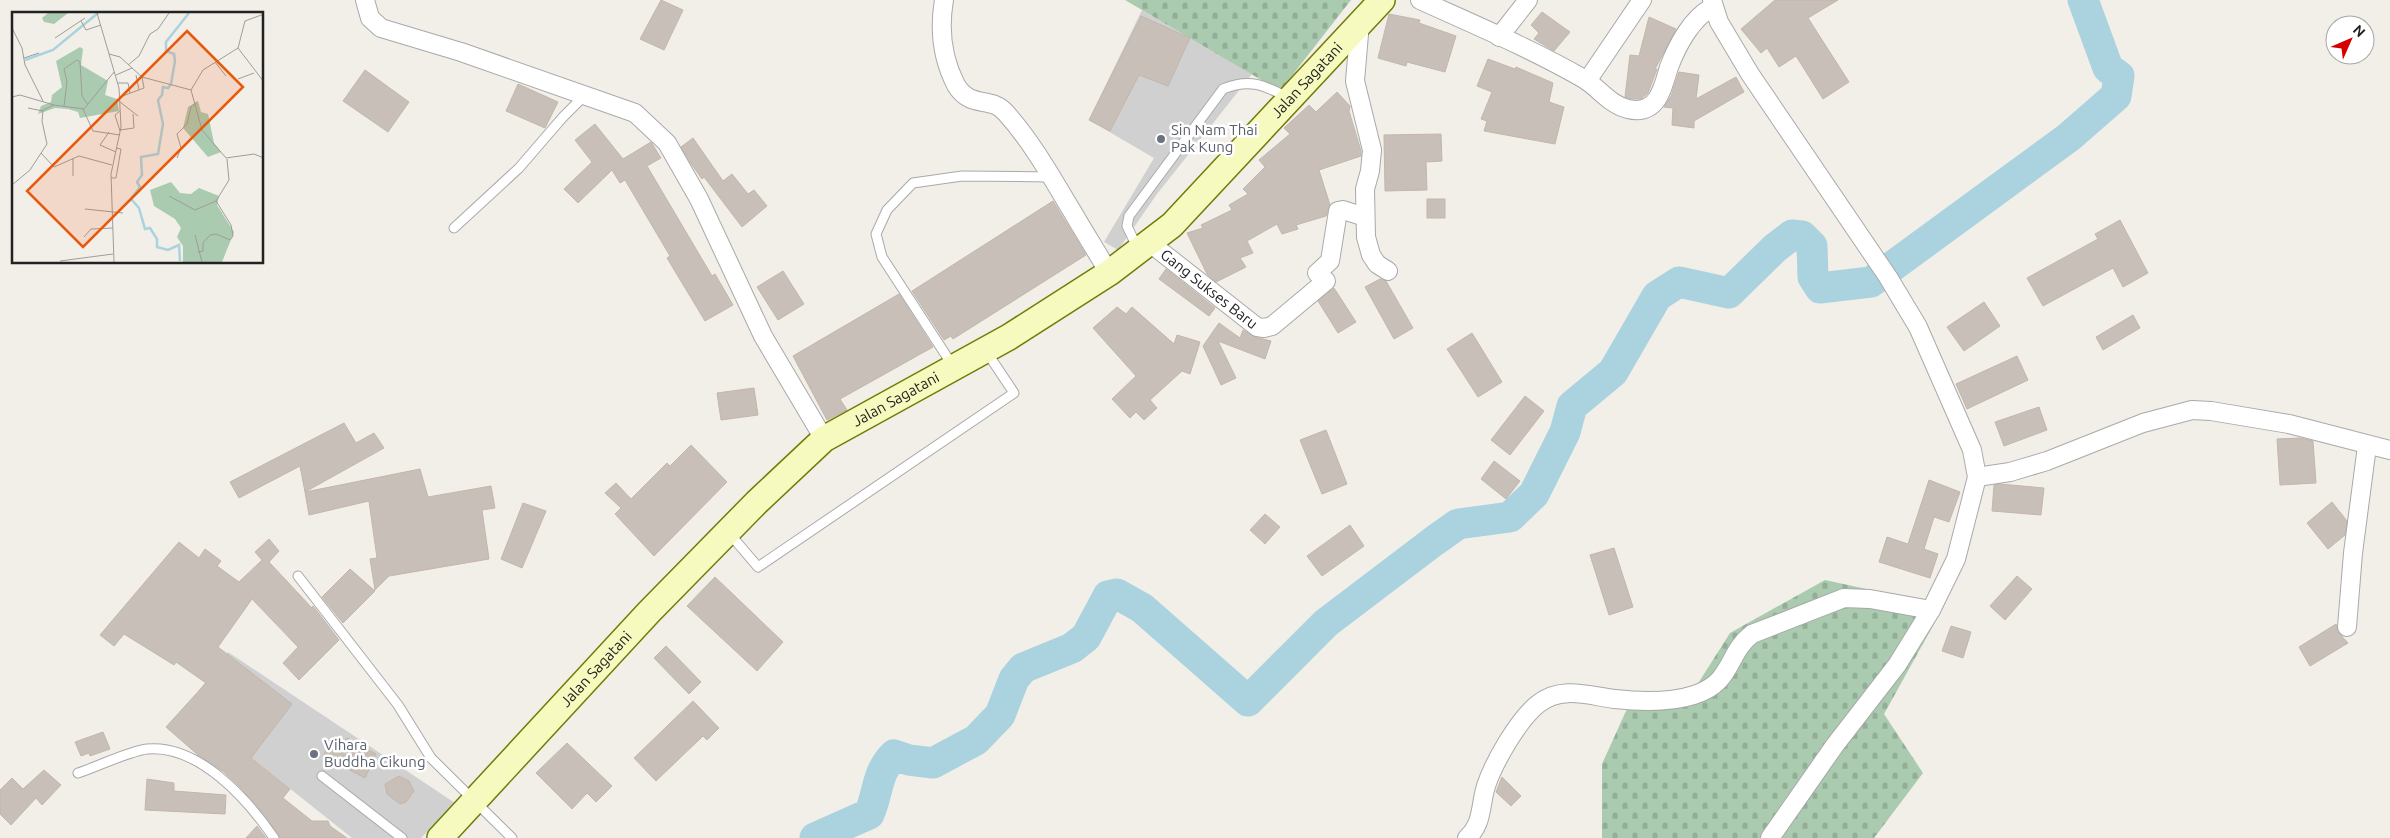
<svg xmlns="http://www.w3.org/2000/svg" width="2390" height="838" viewBox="0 0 2390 838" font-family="Ubuntu,sans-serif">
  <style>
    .religious { fill: #d0d0d0 }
    .cemetery { fill: url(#cemetery-stones) }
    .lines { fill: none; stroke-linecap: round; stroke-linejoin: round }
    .river { stroke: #aad3df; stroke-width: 31 }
    .building { fill: #c7bfb8; stroke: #c4b6ab }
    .lane-casing { stroke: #a9a9a9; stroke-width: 11 }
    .street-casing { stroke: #a9a9a9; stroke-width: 20 }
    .secondary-casing { stroke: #707d05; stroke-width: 28 }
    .lane { stroke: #fff; stroke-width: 9 }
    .street { stroke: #fff; stroke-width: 18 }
    .secondary { stroke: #f7fabf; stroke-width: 25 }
    .worship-dot { fill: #6b7280; stroke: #fff; stroke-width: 2 }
    .labels { text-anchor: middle; stroke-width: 5; stroke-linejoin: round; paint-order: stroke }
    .street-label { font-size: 15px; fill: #222; stroke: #fff }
    .worship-label { font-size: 15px; fill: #5b616d; stroke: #fff; text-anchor: start }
    .inset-river { fill: none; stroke: #aad3df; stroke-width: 2.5 }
    .inset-road { fill: none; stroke: #9f9d99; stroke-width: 1 }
    .view { fill: #e8590c; fill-opacity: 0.15; stroke: #e8590c; stroke-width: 2.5 }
    .inset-edge { fill: none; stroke: #222; stroke-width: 2.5 }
  </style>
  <defs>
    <pattern id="cemetery-stones" width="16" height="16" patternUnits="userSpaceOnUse" patternTransform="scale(1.25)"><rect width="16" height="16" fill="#aacbaf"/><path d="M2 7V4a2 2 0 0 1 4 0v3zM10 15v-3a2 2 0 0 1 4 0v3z" fill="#92ae96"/></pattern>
  </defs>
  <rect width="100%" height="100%" fill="#f2efe9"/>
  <g class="religious">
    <path d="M1142 10 1252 74 1157 194 1118 250 1104 242 1154 158 1089 120Z"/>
    <path d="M228 652 455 803 421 838H352L185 705 191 701Z"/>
  </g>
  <g class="cemetery">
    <path d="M1125 0H1351L1280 91Z"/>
    <path d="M1825 580 1944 606 1884 714 1923 773 1874 838H1602V764L1631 700 1697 685 1730 633Z"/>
  </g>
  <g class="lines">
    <path class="river" d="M815 838 869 814C879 792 876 773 894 755L909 760 933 763 976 740 1000 715 1014 679 1023 668 1072 648 1086 637 1108 596 1117 594 1142 608 1248 701 1326 623 1434 541 1458 524 1510 517 1534 494 1565 432 1572 406 1613 372 1657 296 1679 282 1729 293 1775 248 1792 235 1802 236 1812 246 1813 277 1820 288 1871 282 2069 137 2116 96 2119 76 2108 68 2083 0"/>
  </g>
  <g class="building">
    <path d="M661 0 683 10 664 50 640 39Z"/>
    <path d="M1775 0H1838L1808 18 1849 82 1823 99 1796 56 1779 67 1767 48 1761 53 1741 29Z"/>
    <path d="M1542 12 1570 32 1554 51 1534 39 1539 33 1531 25Z"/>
    <path d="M1389 14 1420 20 1419 23 1456 36 1445 72 1407 62 1406 66 1378 58Z"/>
    <path d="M1141 16 1190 38 1168 86 1139 75 1110 131 1089 120Z"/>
    <path d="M1649 17 1676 29 1655 69H1657L1648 93 1641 99H1631L1625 97 1630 55 1639 56Z"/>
    <path d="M1488 59 1515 69 1516 67 1553 83 1549 102 1564 107 1555 144 1484 131 1487 121 1481 119 1492 92 1477 86Z"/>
    <path d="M365 70 409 102 388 132 343 101Z"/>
    <path d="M1679 72 1699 75 1696 99 1736 77 1744 92 1694 121V128L1672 125 1673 108 1664 107 1671 96Z"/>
    <path d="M518 84 558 102 545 128 506 111Z"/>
    <path d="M1337 92 1350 106 1349 111 1361 151V156L1319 170 1330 205 1326 216 1296 225 1298 229 1282 234 1277 224 1247 241 1253 253 1240 258 1246 267 1216 282 1207 274 1187 233 1203 228 1201 225 1232 210 1229 205 1248 194 1243 189 1265 167 1259 160 1290 134 1284 128 1309 105 1316 112Z"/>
    <path d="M595 124 623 159 651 142 661 158 647 166 712 276 715 274 733 305 705 321 667 258 670 256 625 180 620 183 612 170 578 203 564 189 592 162 575 140Z"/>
    <path d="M1441 134 1442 161 1426 162 1427 190 1385 191 1384 135Z"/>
    <path d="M693 138 723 181 732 174 748 194 754 190 767 206 742 227 704 177 702 179 692 165 681 147Z"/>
    <rect x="1427" y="199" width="18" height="19"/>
    <path d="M1053 201 1086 255 953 339 951 336 944 340 912 291Z"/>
    <path d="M2120 220 2148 273 2123 287 2113 268 2043 306 2027 278 2098 239 2095 234Z"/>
    <path d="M1166 269 1215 308 1209 316 1159 279Z"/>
    <path d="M783 271 804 304 778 320 757 287Z"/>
    <path d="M1380 279 1386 281 1413 328 1394 339 1365 287Z"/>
    <path d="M1334 288 1356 322 1338 333 1318 301Z"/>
    <path d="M899 294 933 347 840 399 847 410 827 420 793 356Z"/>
    <path d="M1984 302 2000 326 1964 351 1947 327Z"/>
    <path d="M1117 307 1126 314 1132 307 1174 344 1177 335 1200 342 1190 374 1182 371 1150 400 1157 408 1144 420 1136 412 1130 418 1112 399 1136 376 1093 328Z"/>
    <path d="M2133 315 2140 328 2103 350 2096 337Z"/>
    <path d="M1219 323 1240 338 1243 330 1255 337 1271 341 1265 359 1218 341 1236 378 1221 385 1203 346Z"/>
    <path d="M1472 333 1502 382 1478 397 1447 349Z"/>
    <path d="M2017 356 2028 380 1967 409 1956 384Z"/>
    <path d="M754 388 758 415 721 420 717 393Z"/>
    <path d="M1525 396 1544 411 1510 455 1491 440Z"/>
    <path d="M2039 407 2047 430 2004 446 1995 422Z"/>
    <path d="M344 423 356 443 374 433 384 448 305 492 300 466 239 498 230 482Z"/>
    <path d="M1326 430 1347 484 1322 494 1300 440Z"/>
    <path d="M2300 438 2313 441 2316 483 2280 485 2277 439Z"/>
    <path d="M691 445 727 482 654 556 615 514 621 508 605 493 616 483 631 499 667 463 670 466Z"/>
    <path d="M1494 461 1520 481 1506 499 1481 479Z"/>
    <path d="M420 469 428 497 491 486 495 508 482 510 489 559 389 576 375 590 370 559 377 558 369 501 309 515 305 492Z"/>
    <path d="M1929 480 1960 492 1949 522 1934 517 1924 549 1938 554 1930 578 1879 562 1887 537 1908 544Z"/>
    <path d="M2000 484 2044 488 2041 515 1992 511 1994 485Z"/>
    <path d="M2332 502 2347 521 2345 535 2328 549 2307 523Z"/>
    <path d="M523 503 546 511 522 568 501 559Z"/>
    <path d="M1265 514 1280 527 1265 544 1250 530Z"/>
    <path d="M1350 525 1364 546 1322 576 1307 556Z"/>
    <path d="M269 539 279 551 269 562 312 608 313 606 339 640 299 680 283 663 298 647 252 599 218 647 292 704 251 758 290 789 283 798 312 821H328L330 826 347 838H280L266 817 240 787 224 772 198 755 166 727 206 683 176 662 174 665 124 634 114 646 100 635 179 542 199 558 205 549 221 561 217 566 239 582 262 560 255 552Z"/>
    <path d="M1614 548 1633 607 1609 615 1590 555Z"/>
    <path d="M350 569 375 591 343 623 322 597Z"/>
    <path d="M2017 576 2032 589 2005 620 1990 606Z"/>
    <path d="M715 577 783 642 757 671 687 606Z"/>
    <path d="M2336 624 2338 632 2348 643 2310 666 2299 647Z"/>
    <path d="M1951 626 1971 632 1963 658 1942 651Z"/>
    <path d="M666 646 701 682 689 694 654 658Z"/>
    <path d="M693 701 719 728 707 740 703 736 656 781 634 758Z"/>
    <path d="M103 732 110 749 90 756 89 753 81 756 75 742Z"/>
    <path d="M334 737 342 744 347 738 376 754 365 778 323 756Z"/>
    <path d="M567 743 612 786 596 802 587 793 572 809 536 773Z"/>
    <path d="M44 770 61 785 42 805 36 798 11 825 0 814V790L12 778 23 789Z"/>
    <path d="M399 776 409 781 414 791 406 802 400 804 387 794 385 784Z"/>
    <path d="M1502 777 1521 796 1511 806 1496 792Z"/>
    <path d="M147 779 174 783V791L226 795 225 814 145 810Z"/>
    <path d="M257 826 266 838H246Z"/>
  </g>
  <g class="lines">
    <defs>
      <g id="lane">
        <path d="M454 228 519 168 563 117 584 96"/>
        <path d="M1138 249 1127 226 1129 216 1223 89C1250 78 1264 85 1289 98"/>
        <path d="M953 366 882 257 876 234 887 210 913 183 962 176 1052 177"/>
        <path d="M729 533 758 567 1014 393 986 351"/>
        <path d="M298 576 398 705 431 758 512 838"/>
        <path d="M78 773C97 767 129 751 147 749 199 744 248 800 274 838"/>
        <path d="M322 776 402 838"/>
      </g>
      <g id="street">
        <path d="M365 0 370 18 381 28 461 52 635 113 667 143 699 199 763 336 824 439"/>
        <path d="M944 0C939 29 942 58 956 85 971 110 991 95 1006 113 1032 142 1052 178 1072 211 1084 232 1097 252 1109 273"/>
        <path d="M1420 0C1475 25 1532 49 1584 79 1599 88 1610 105 1628 109 1640 112 1650 109 1657 99 1663 90 1666 77 1669 67 1677 46 1692 17 1713 7"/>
        <path d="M1712 0 1719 22 1750 74 1888 277 1918 327 1972 450 1977 477 1956 559 1931 610 1897 665 1835 745 1770 838"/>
        <path d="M1360 23 1355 81 1372 150 1370 171 1365 189 1366 237 1371 255 1377 264 1388 271"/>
        <path d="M1499 37 1528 0"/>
        <path d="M1587 81 1642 0"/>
        <path id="s1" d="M1150 243 1257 327 1264 328 1272 326 1326 281 1317 273 1330 261 1338 211 1343 210 1365 217"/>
        <path d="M1977 477 2010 472 2047 461 2143 423 2192 410 2211 411 2289 424 2390 450"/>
        <path d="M2347 627 2353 553 2367 446"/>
        <path d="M1467 838C1483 824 1480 805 1486 786 1494 762 1518 720 1538 704 1561 685 1590 696 1615 699 1641 702 1669 703 1694 695 1734 682 1726 654 1752 634L1844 598 1870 599 1931 610"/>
      </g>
      <g id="secondary">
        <path id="s2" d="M440 838 649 612 757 502 824 439 1009 337 1109 273 1172 225 1382 0"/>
      </g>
    </defs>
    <use href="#lane" class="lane-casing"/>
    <use href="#street" class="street-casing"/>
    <use href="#secondary" class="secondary-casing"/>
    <use href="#lane" class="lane"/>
    <use href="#street" class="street"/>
    <use href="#secondary" class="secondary"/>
  </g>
  <g class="worship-dot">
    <circle cx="1161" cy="139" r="5"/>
    <circle cx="314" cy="754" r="5"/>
  </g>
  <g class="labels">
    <g class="street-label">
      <text dy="5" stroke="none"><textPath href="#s2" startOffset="1161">Jalan Sagatani</textPath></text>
      <text dy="5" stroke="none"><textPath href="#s1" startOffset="75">Gang Sukses Baru</textPath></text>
      <text dy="5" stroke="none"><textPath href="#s2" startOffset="636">Jalan Sagatani</textPath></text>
      <text dy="5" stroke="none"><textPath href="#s2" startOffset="230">Jalan Sagatani</textPath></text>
    </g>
    <g class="worship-label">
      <text x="1171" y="135">Sin Nam Thai<tspan x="1171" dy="17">Pak Kung</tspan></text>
      <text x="324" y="750">Vihara<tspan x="324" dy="17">Buddha Cikung</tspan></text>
    </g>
  </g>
  <g transform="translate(12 12)">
    <rect width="251" height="251" fill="#f2efe9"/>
    <path d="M36 1H56L42 12 32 10 30 6ZM68 35 71 37 69 53 96 69 93 83 105 87 107 99 68 106 66 100 56 97 43 96 26 102 29 94 39 90 40 83 50 75 44 49ZM186 89 189 100 196 102 202 131 209 140 196 145 171 116 176 95ZM159 170 168 181 179 182 187 176 207 184 205 193 222 220 210 250H171V234L165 225 169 216 163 207 142 194 138 178Z" fill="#aacbaf"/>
    <path class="inset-river" d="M13 48 41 38 86 1M168 249 167 233 156 238 145 235V227L138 216 133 217 127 196 119 187 128 175 125 170 130 163 129 145 146 142 151 112 146 88 150 83 151 75 156 76 159 72 163 49 162 42 154 39V30L177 1"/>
    <path class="inset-road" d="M85 1 107 76 109 115 99 162 102 250M69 9 74 18 89 13M0 16 10 36 13 53 31 89M43 26 73 6M226 36 252 70M97 42 108 45 130 65 179 78 190 118 214 146 242 142 252 146M12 46 27 41M203 50 214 64M116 53 127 44 138 22 146 17 157 1M104 63 120 56M124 63 127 78M226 67 242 61M106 71H116L118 81M179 78 191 58 226 36 233 9 252 2M0 85 8 83 42 93M108 85 132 76 130 65M108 90 126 104M52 94 55 70 52 57 65 48 68 50 70 84 76 93M16 96 31 99M71 97 81 119 108 123M108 99 103 103 108 119M108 118 122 116 121 102M97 120 88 133 104 140M29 141 42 155 67 144 100 153M61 146V164M165 146 169 136 165 122 175 112 179 95 185 90M99 166H104L109 137 104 136M0 173 18 158 35 132 30 109 31 98 42 93 72 97 102 60M157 184 183 198 204 189M73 197 111 201M183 223 190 250M72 225 79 217 101 216M186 240 191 239V231L198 223 204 222 218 228 221 224 219 213 204 189 217 168 215 147M48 249 101 242"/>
    <path class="view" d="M175 19 231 75 71 235 15 179Z"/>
    <rect width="251" height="251" class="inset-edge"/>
  </g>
  <g transform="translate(2350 40) rotate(45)"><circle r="24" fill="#ffffff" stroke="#a7a7a7"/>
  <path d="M0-4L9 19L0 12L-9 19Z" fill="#d40000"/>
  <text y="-8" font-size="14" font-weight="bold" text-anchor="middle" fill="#222222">N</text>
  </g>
</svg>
